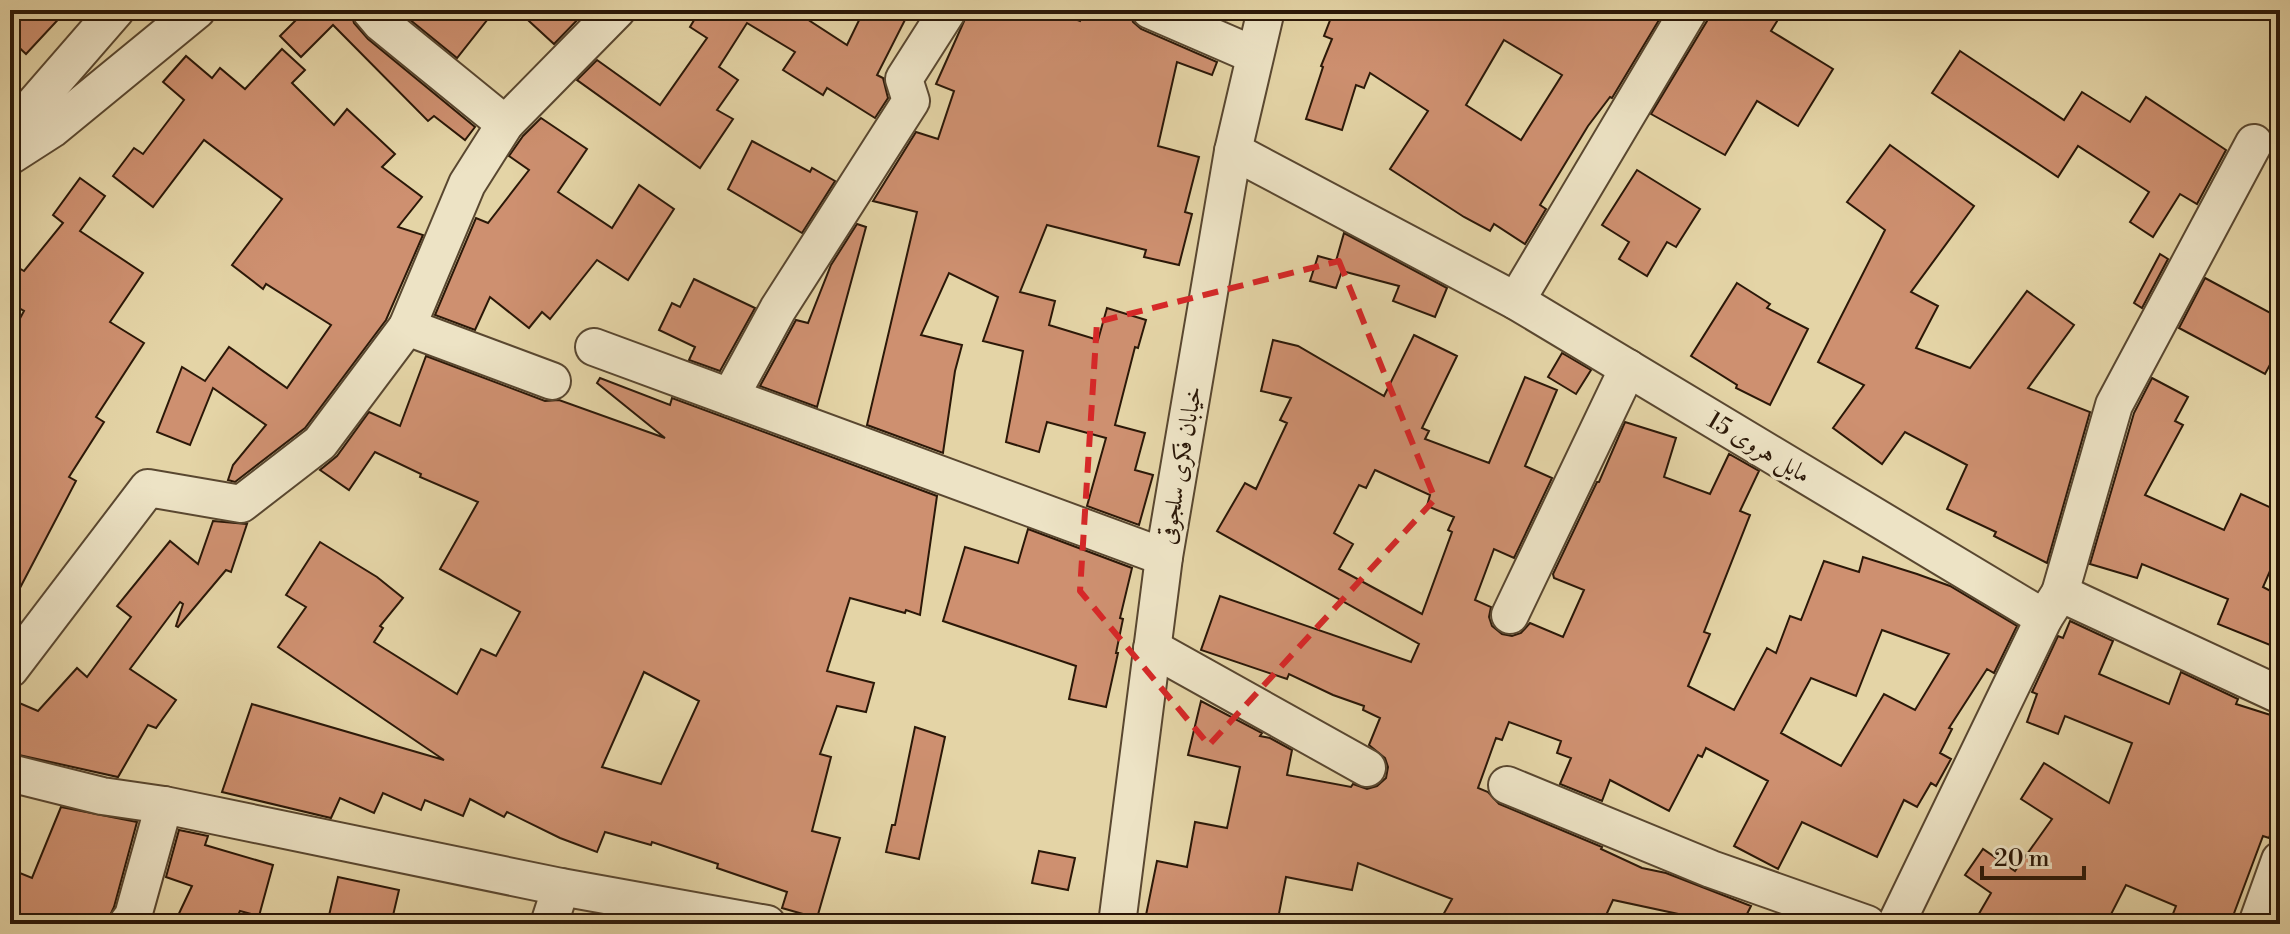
<svg xmlns="http://www.w3.org/2000/svg" width="2290" height="934" viewBox="0 0 2290 934" font-family="'Libre Bodoni',Amiri,serif">
  <style>
    .building { fill: #ce9070; stroke: #2b1808; stroke-width: 2; fill-rule: evenodd }
    .lines { fill: none; stroke-linecap: round; stroke-linejoin: round }
    .minor-casing { stroke: #594730; stroke-width: 40 }
    .minor { stroke: #ede3c5; stroke-width: 36 }
    .marked { fill: none; stroke: #d62828; stroke-width: 6; stroke-dasharray: 16 10; stroke-linejoin: round }
    .labels { text-anchor: middle; stroke-width: 7; stroke-linejoin: round; paint-order: stroke }
    .street-label { font-size: 24px; fill: #2b1808; stroke: #ede3c5 }
  </style>
  <rect width="100%" height="100%" fill="#e4d4a6"/>
  <filter id="stains"><feTurbulence type="fractalNoise" baseFrequency=".0025" numOctaves="4"/><feColorMatrix values="0 0 0 0 .2 0 0 0 0 .09 0 0 0 0 .02 0 0 0 .5 -.17"/></filter>
  <radialGradient id="worn" r=".72"><stop offset=".6" stop-color="#630" stop-opacity="0"/><stop offset="1" stop-color="#630" stop-opacity=".3"/></radialGradient>
  <g class="building">
    <path d="M10 10H67L26 54 10 39Z"/>
    <path d="M306 10H350L354 23 368 39 475 127 465 140 434 116 428 121 333 25 301 57 280 36Z"/>
    <path d="M398 10H495L457 58Z"/>
    <path d="M517 10H587L554 44Z"/>
    <path d="M700 10H793L847 45 864 10H910L877 75 883 78 888 98 875 118 827 88 823 95 783 70 795 52 747 23 719 67 738 80 717 110 733 119 700 168 577 80 597 60 660 105 707 38 690 27Z"/>
    <path d="M969 10H1049L1080 21 1083 10H1129L1133 22 1141 29 1217 62 1212 75 1177 62 1158 146 1199 157 1185 212 1192 214 1179 265 1144 257 1146 250 1047 225 1020 292 1055 301 1049 325 1098 340 1107 308 1146 320 1138 348 1135 347 1115 425 1145 433 1135 470 1153 475 1139 525 1087 506 1106 438 1047 422 1039 452 1006 442 1023 351 983 341 998 297 949 273 921 335 962 345 955 371 943 453 867 425 917 212 873 201 916 132 938 139 954 91 936 84Z"/>
    <path d="M1203 10H1231L1227 20Z"/>
    <path d="M1334 10H1665L1612 98 1610 97 1588 126 1540 205 1546 209 1525 244 1494 224 1490 231 1464 217 1390 169 1428 111 1370 73 1364 88 1356 85 1342 130 1306 119 1323 67 1321 66 1332 39 1324 36ZM1504 40 1562 75 1521 140 1466 105Z"/>
    <path d="M1710 10H1784L1771 31 1833 69 1798 126 1757 101 1725 155 1651 114 1707 21Z"/>
    <path d="M282 49 305 70 292 83 334 125 347 109 395 154 382 167 422 197 398 227 423 235 386 320 305 428 235 482 228 480 233 465 266 425 213 388 190 445 157 432 182 367 205 381 229 347 287 388 331 325 266 284 263 289 232 265 282 199 204 140 153 207 113 176 134 148 143 154 184 100 163 82 186 56 212 78 220 68 245 89Z"/>
    <path d="M1960 51 2064 120 2082 92 2130 122 2146 97 2226 150 2197 204 2180 194 2153 237 2130 222 2149 192 2078 146 2058 177 1932 93Z"/>
    <path d="M541 118 587 149 558 192 612 228 639 185 674 209 628 280 597 260 550 319 542 312 529 328 490 297 475 330 435 315 476 218 488 223 529 170 509 156 523 136Z"/>
    <path d="M752 141 810 172 812 168 835 181 802 233 728 189Z"/>
    <path d="M1890 145 1974 206 1911 292 1938 306 1916 348 1970 368 2027 291 2074 325 2028 388 2090 412 2047 563 1994 536 1996 532 1947 509 1967 465 1905 432 1882 464 1833 428 1864 385 1818 362 1885 230 1847 202Z"/>
    <path d="M1637 170 1700 209 1676 247 1667 242 1647 276 1619 259 1629 242 1602 225Z"/>
    <path d="M80 178 105 196 80 231 143 273 110 322 144 343 96 417 104 422 69 477 76 481 10 607V337L24 311 10 303V263L24 271 63 223 53 215Z"/>
    <path d="M857 224 866 227 817 407 760 386 796 320 808 323 831 265Z"/>
    <path d="M1344 233 1447 288 1435 317 1393 301 1399 286 1342 271 1336 288 1310 281 1318 256 1336 261Z"/>
    <path d="M2160 254 2168 259 2142 308 2134 303Z"/>
    <path d="M2205 278 2280 318V346L2265 374 2179 328Z"/>
    <path d="M694 279 755 308 720 371 689 360 695 347 659 330 672 303 680 307Z"/>
    <path d="M1737 283 1770 304 1767 308 1808 329 1770 405 1736 388 1737 385 1691 356Z"/>
    <path d="M1414 335 1457 356 1422 428 1429 431 1425 439 1489 463 1525 377 1557 390 1525 466 1552 478 1514 558 1494 549 1475 600 1491 607 1489 617 1492 626 1502 634 1512 636 1521 633 1530 623 1563 637 1584 590 1554 578 1553 574 1597 482H1599L1625 422 1676 438 1664 477 1710 494 1729 454 1759 471 1740 511 1750 515 1704 632 1710 634 1688 686 1734 710 1767 648 1776 653 1790 616 1801 620 1824 561 1859 572 1863 557 1917 574 1950 586 2017 626 1994 673 1987 669 1949 728 1952 729 1940 753 1951 759 1936 786 1931 783 1917 807 1904 800 1877 857 1802 822 1778 869 1734 846 1768 781 1706 748 1702 757 1698 755 1669 811 1610 780 1602 801 1560 784 1571 758 1557 753 1561 741 1509 722 1502 740 1496 738 1478 788 1488 792 1499 804 1602 847 1601 849 1642 868 1666 873 1751 906 1742 924H1694L1697 918 1613 900 1602 924H1438L1452 899 1358 863 1352 890 1286 877 1277 924H1166L1145 920 1157 861 1187 867 1195 822 1227 828 1240 767 1188 755 1201 701 1262 733 1260 736 1270 738 1292 750 1287 775 1351 787 1353 784 1367 789 1377 786 1386 778 1388 767 1385 758 1369 745 1380 718 1363 710 1364 706 1333 695 1289 674 1287 679 1201 650 1220 596 1411 662 1419 644 1217 531 1245 483 1256 489 1287 423 1280 420 1291 398 1261 391 1273 340 1298 346 1384 396ZM1375 470 1430 495 1427 506 1454 517 1448 530 1452 532 1422 614 1339 569 1353 544 1334 533 1359 485 1366 488ZM1882 630 1949 654 1915 710 1884 694 1841 766 1781 733 1811 678 1856 696Z"/>
    <path d="M1562 353 1591 370 1576 394 1548 377Z"/>
    <path d="M426 356 545 401 559 400 665 438 597 383 600 378 670 405 672 398 937 496 920 615 906 610 905 613 850 598 827 671 874 683 866 712 837 706 820 754 831 757 812 831 840 838 817 918 782 908 787 892 717 868 718 864 652 842 651 845 605 832 597 852 560 838 507 812 504 817 470 799 463 816 425 800 421 810 383 793 374 813 340 798 331 818 222 792 252 704 444 760 278 647 306 607 286 595 320 542 377 577 403 598 380 626 383 628 374 642 457 694 481 649 496 656 520 612 440 569 478 502 420 477 421 474 375 452 349 490 320 470 337 456 369 412 400 426ZM644 672 699 701 661 784 602 767Z"/>
    <path d="M2152 378 2188 397 2175 421 2183 425 2145 495 2224 530 2241 494 2276 510 2271 523 2280 527V548L2263 587 2280 596V649L2218 624 2228 599 2142 564 2137 578 2090 564 2134 413Z"/>
    <path d="M213 521 247 524 231 572 226 570 178 627 176 626 183 604 180 602 130 669 176 700 156 728 148 725 118 777 10 753V699L38 711 77 668 87 677 131 617 117 606 170 541 198 564Z"/>
    <path d="M1028 529 1132 568 1120 618 1123 619 1116 653H1118L1106 707 1069 699 1076 666 943 621 965 547 1018 563Z"/>
    <path d="M2070 621 2113 641 2099 674 2169 704 2181 672 2238 699 2236 704 2280 718V807L2269 838 2263 836 2230 924H2169L2176 906 2126 885 2106 924H1973L1991 893 1965 875 1983 849 2015 871 2052 819 2021 799 2044 763 2109 803 2132 743 2065 716 2058 734 2027 722 2037 694 2032 692 2058 636 2063 638Z"/>
    <path d="M915 727 945 737 919 859 886 852 892 825H895Z"/>
    <path d="M61 807 137 822 114 907 106 924H10V869L32 878Z"/>
    <path d="M179 830 208 836 205 845 273 865 259 916 240 911 234 924H174L192 886 166 877Z"/>
    <path d="M1039 851 1075 858 1068 890 1032 883Z"/>
    <path d="M338 877 399 890 391 924H327Z"/>
  </g>
  <g class="lines">
    <defs>
      <g id="minor">
        <path d="M370 10 381 23 505 124"/>
        <path d="M1150 10 1254 55"/>
        <path d="M10 132 116 10"/>
        <path d="M1233 151 1516 301 2044 618 2060 593 2280 695"/>
        <path d="M10 156 52 129 197 10"/>
        <path d="M1516 301 1689 10"/>
        <path d="M407 327 552 381"/>
        <path d="M594 347 1164 557"/>
        <path d="M730 397 778 309 911 101 904 79 948 10"/>
        <path d="M2060 593 2114 405 2254 143"/>
        <path d="M1510 615 1628 368"/>
        <path d="M1152 648 1367 768"/>
        <path d="M10 669 148 488 241 504 320 443 407 327 467 184 505 124 617 10"/>
        <path d="M10 773 102 796 164 805 561 887 767 924"/>
        <path d="M1507 785 1711 869 1867 924"/>
        <path d="M127 924 133 916 164 805"/>
        <path d="M549 924 561 887"/>
        <path d="M1117 924 1164 557 1233 151 1266 10"/>
        <path d="M1896 924 2044 618"/>
        <path d="M2257 924 2280 860"/>
      </g>
    </defs>
    <use href="#minor" class="minor-casing"/>
    <use href="#minor" class="minor"/>
  </g>
  <path class="marked" d="M1339 261 1435 499 1209 745 1080 591 1097 322Z"/>
  <g class="labels">
    <g class="street-label">
      <text transform="translate(1759 447) rotate(31)" y="8">مایل هروی 15</text>
      <text transform="translate(1180 465) rotate(-80)" y="8">خیابان فکری سلجوقی</text>
    </g>
  </g>
  <rect width="2290" height="934" fill="none" stroke="#e4d4a6" stroke-width="40"/>
  <rect x="12" y="12" width="2266" height="910" fill="none" stroke="#2b1808" stroke-width="4"/>
  <rect x="20" y="20" width="2250" height="894" fill="none" stroke="#2b1808" stroke-width="2"/>
  <path d="M1982 866v12h102v-12" fill="none" stroke="#2b1808" stroke-width="4"/>
  <text x="1994" y="866" font-size="24" fill="#2b1808" stroke="#ede3c5" stroke-width="6" paint-order="stroke">20 m</text>
  <rect width="100%" height="100%" filter="url(#stains)"/>
  <rect width="100%" height="100%" fill="url(#worn)"/>
</svg>
